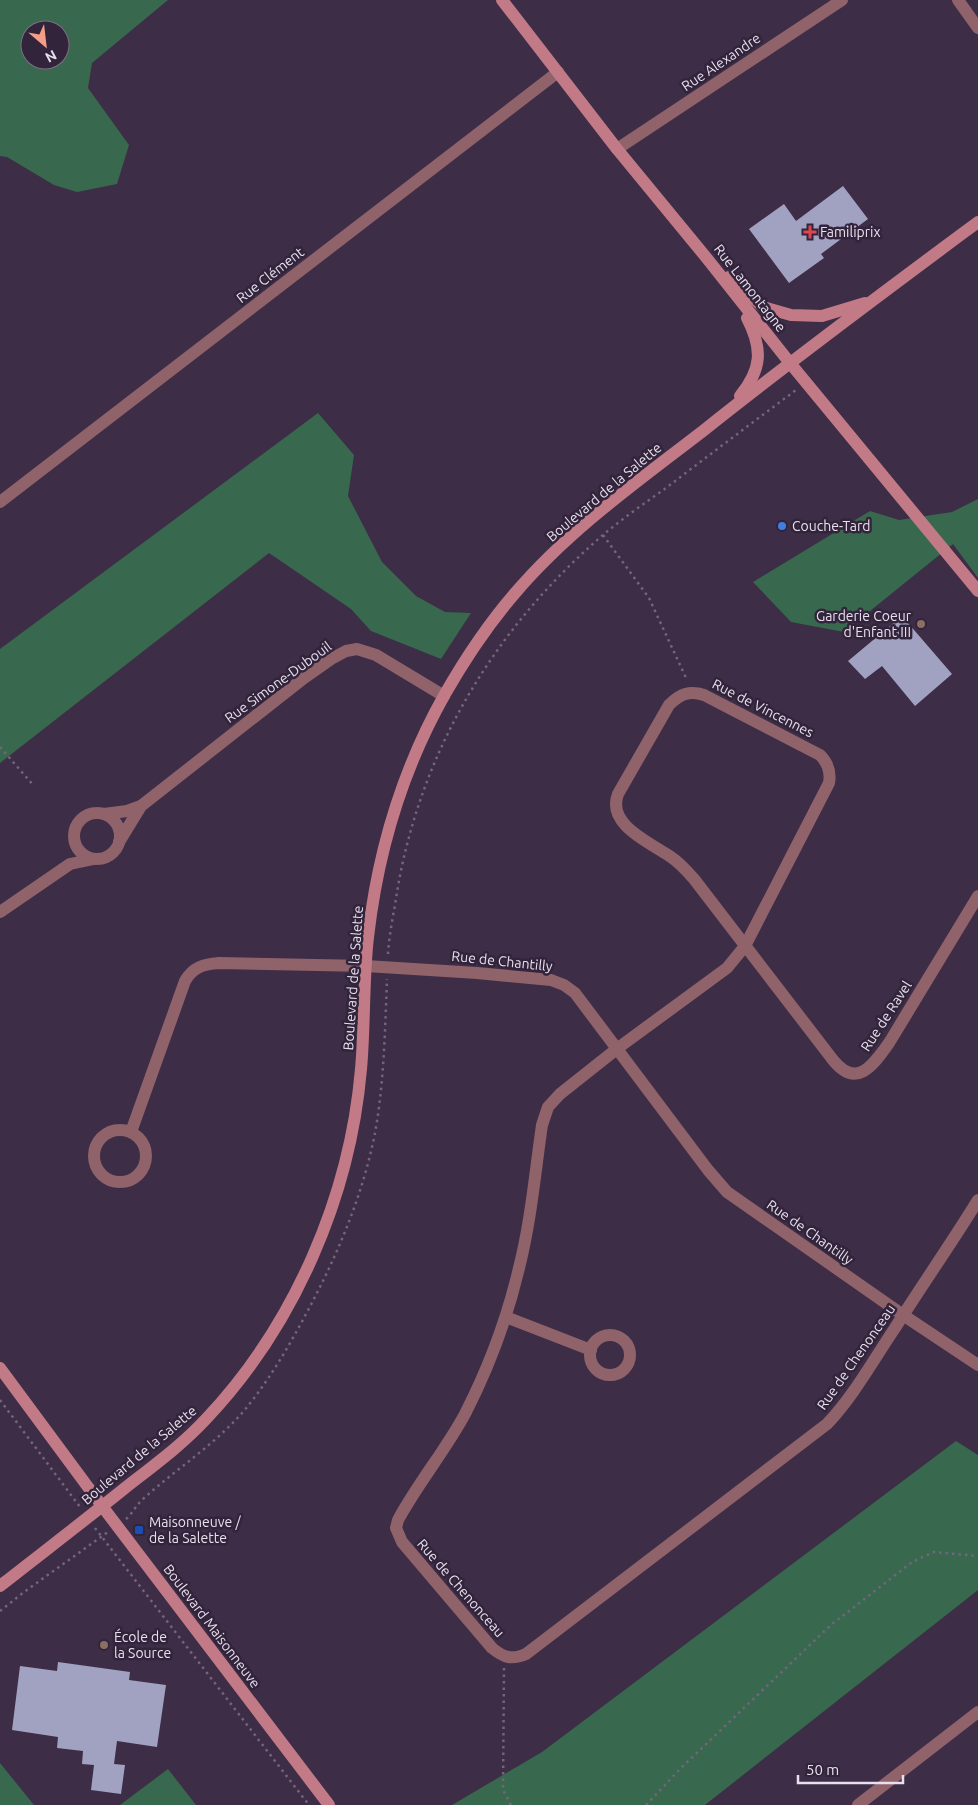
<svg xmlns="http://www.w3.org/2000/svg" width="978" height="1805" viewBox="0 0 978 1805" font-family="Ubuntu,sans-serif">
  <style>
    .green { fill: #38684e; fill-rule: evenodd }
    .building { fill: #a1a2c2 }
    .lines { fill: none; stroke-linecap: round; stroke-linejoin: round }
    .path { stroke: #73657b; stroke-width: 2.5; stroke-dasharray: 2.5 4; stroke-linecap: butt }
    .street { stroke: #90626a; stroke-width: 12 }
    .secondary { stroke: #c27a87; stroke-width: 12 }
    .health-dot { fill: #e0444e; stroke: #32243b; stroke-width: 2 }
    .shop-dot { fill: #3f7fe0; stroke: #32243b; stroke-width: 2 }
    .education-dot { fill: #8d6e63; stroke: #32243b; stroke-width: 2 }
    .transit-dot { fill: #1a4fb4; stroke: #32243b; stroke-width: 2 }
    .labels { text-anchor: middle; stroke-width: 5; stroke-linejoin: round; paint-order: stroke }
    .street-label { font-size: 14px; fill: #e9e0ef; stroke: #32243b }
    .poi-label { font-size: 14px; fill: #e9e0ef; stroke: #32243b; text-anchor: start }
  </style>
  <rect width="100%" height="100%" fill="#3d2d46"/>
  <g class="green">
    <path d="M0 0H168L92 63 88 88 129 145 117 184 77 192 54 185 7 157 0 156ZM30 30H60V60H30Z"/>
    <path d="M318 413 354 455 348 496 382 562 416 596 445 612 471 613 441 659 371 631 351 609 269 553 0 763V649Z"/>
    <path d="M978 499V578L953 544 844 632 791 622 753 582 870 511 899 520 952 512Z"/>
    <path d="M956 1441 978 1455V1590L705 1805H452L542 1752Z"/>
    <path d="M0 1763 34 1805H0Z"/>
    <path d="M168 1769 196 1805H120Z"/>
  </g>
  <g class="building">
    <path d="M843 186 868 219 821 254 824 258 789 283 749 229 784 204 796 221Z"/>
    <path d="M902 616 952 674 915 706 882 666 865 679 848 661Z"/>
    <path d="M58 1662 130 1672 129 1680 166 1685 157 1747 117 1741 114 1764 125 1765 121 1794 91 1790 94 1765 82 1764 83 1751 57 1748 58 1737 12 1730 20 1666 57 1671Z"/>
  </g>
  <g class="lines">
    <g class="path">
      <path d="M603 535 649 598 687 680"/>
      <path d="M0 747 34 786"/>
      <path d="M388 954C389 938 392 921 395 905 416 759 491 631 603 535 623 518 645 503 666 488 709 455 752 423 796 390"/>
      <path d="M0 1400 80 1507"/>
      <path d="M126 1519C133 1513 136 1505 143 1499 176 1469 213 1446 243 1412 268 1382 288 1348 306 1314 336 1258 361 1200 374 1138 384 1088 385 1030 387 979"/>
      <path d="M95 1528 309 1805"/>
      <path d="M0 1611 24 1592 108 1532"/>
      <path d="M504 1668 503 1790 511 1805"/>
      <path d="M646 1805 682 1767 831 1625 912 1562 934 1552 978 1556"/>
    </g>
    <g class="street">
      <path d="M958 0 978 28"/>
      <path d="M617 149 842 0"/>
      <path d="M0 502 558 72"/>
      <circle cx="97" cy="836" r="23"/>
      <path d="M104 814 127 811 141 806"/>
      <path d="M119 842 141 806 304 678 331 659 346 651 357 649 376 655 444 696"/>
      <path d="M978 896 889 1043C874 1064 857 1090 833 1060L694 879C687 871 680 863 671 857 651 843 606 825 618 794L669 705C680 694 690 690 704 695L820 755C828 763 831 772 829 783L745 946 727 968 618 1048 560 1094 548 1107 542 1125C535 1173 531 1221 519 1268 507 1319 489 1367 465 1414 445 1451 418 1483 398 1520L396 1528 402 1542 492 1648C504 1658 512 1660 526 1654L827 1424C853 1397 874 1359 895 1328 922 1285 951 1244 978 1200"/>
      <path d="M0 912 70 864 94 859"/>
      <circle cx="120" cy="1156" r="26"/>
      <path d="M131 1132 185 981C193 967 204 964 219 963L366 966 477 973 551 980 564 985 575 993 708 1170 727 1192 903 1315 978 1365"/>
      <path d="M506 1317 591 1350"/>
      <circle cx="610" cy="1355" r="20"/>
      <path d="M858 1805 978 1712"/>
    </g>
    <g class="secondary">
      <path d="M502 0 617 149 705 256 790 363 978 591"/>
      <path d="M729 277 763 307 791 315 822 316 865 303"/>
      <path d="M740 396C762 369 763 349 747 318"/>
      <path d="M0 1368 102 1506 329 1805"/>
      <path d="M0 1586C42 1553 84 1521 125 1488 153 1466 182 1445 206 1419 294 1326 350 1197 361 1069 365 1025 363 981 368 937 378 850 402 770 445 694 465 659 489 623 516 592 569 530 638 481 703 431 793 359 885 291 978 222"/>
    </g>
  </g>
  <path class="health-dot" d="M807.5 224.5h5v5h5v5h-5v5h-5v-5h-5v-5h5z"/>
  <circle class="shop-dot" cx="782" cy="526" r="5"/>
  <g class="education-dot">
    <circle cx="921" cy="624" r="5"/>
    <circle cx="104" cy="1645" r="5"/>
  </g>
  <rect class="transit-dot" x="134" y="1525" width="10" height="10" rx="2.5"/>
  <g class="labels">
    <g class="street-label">
      <text transform="translate(721 62) rotate(-34)" y="5">Rue Alexandre</text>
      <text transform="translate(270 275) rotate(-38)" y="5">Rue Clément</text>
      <text transform="translate(750 288) rotate(52)" y="5">Rue Lamontagne</text>
      <text transform="translate(604 492) rotate(-40)" y="5">Boulevard de la Salette</text>
      <text transform="translate(278 682) rotate(-36)" y="5">Rue Simone-Dubouil</text>
      <text transform="translate(763 708) rotate(27)" y="5">Rue de Vincennes</text>
      <text transform="translate(502 961) rotate(6)" y="5">Rue de Chantilly</text>
      <text transform="translate(353 978) rotate(-86)" y="5">Boulevard de la Salette</text>
      <text transform="translate(886 1016) rotate(-57)" y="5">Rue de Ravel</text>
      <text transform="translate(810 1232) rotate(35)" y="5">Rue de Chantilly</text>
      <text transform="translate(856 1357) rotate(-55)" y="5">Rue de Chenonceau</text>
      <text transform="translate(139 1455) rotate(-40)" y="5">Boulevard de la Salette</text>
      <text transform="translate(461 1588) rotate(49)" y="5">Rue de Chenonceau</text>
      <text transform="translate(212 1626) rotate(53)" y="5">Boulevard Maisonneuve</text>
    </g>
    <g class="poi-label">
      <text x="820" y="237">Familiprix</text>
      <text x="792" y="531">Couche-Tard</text>
      <text x="911" y="621" text-anchor="end">Garderie Coeur<tspan x="911" dy="16">d'Enfant III</tspan></text>
      <text x="149" y="1527">Maisonneuve /<tspan x="149" dy="16">de la Salette</tspan></text>
      <text x="114" y="1642">École de<tspan x="114" dy="16">la Source</tspan></text>
    </g>
  </g>
  <g transform="translate(45 45) rotate(152)"><circle r="24" fill="#32243b" stroke="#7b6f83"/>
  <path d="M0-4L9 19L0 12L-9 19Z" fill="#f49e87"/>
  <text y="-8" font-size="14" font-weight="bold" text-anchor="middle" fill="#e9e0ef">N</text>
  </g>
  <path d="M798 1775v8h105v-8" fill="none" stroke="#e9e0ef" stroke-width="2.5"/>
  <text x="806" y="1775" font-size="15" fill="#e9e0ef" stroke="#32243b" stroke-width="4" paint-order="stroke">50 m</text>
</svg>
